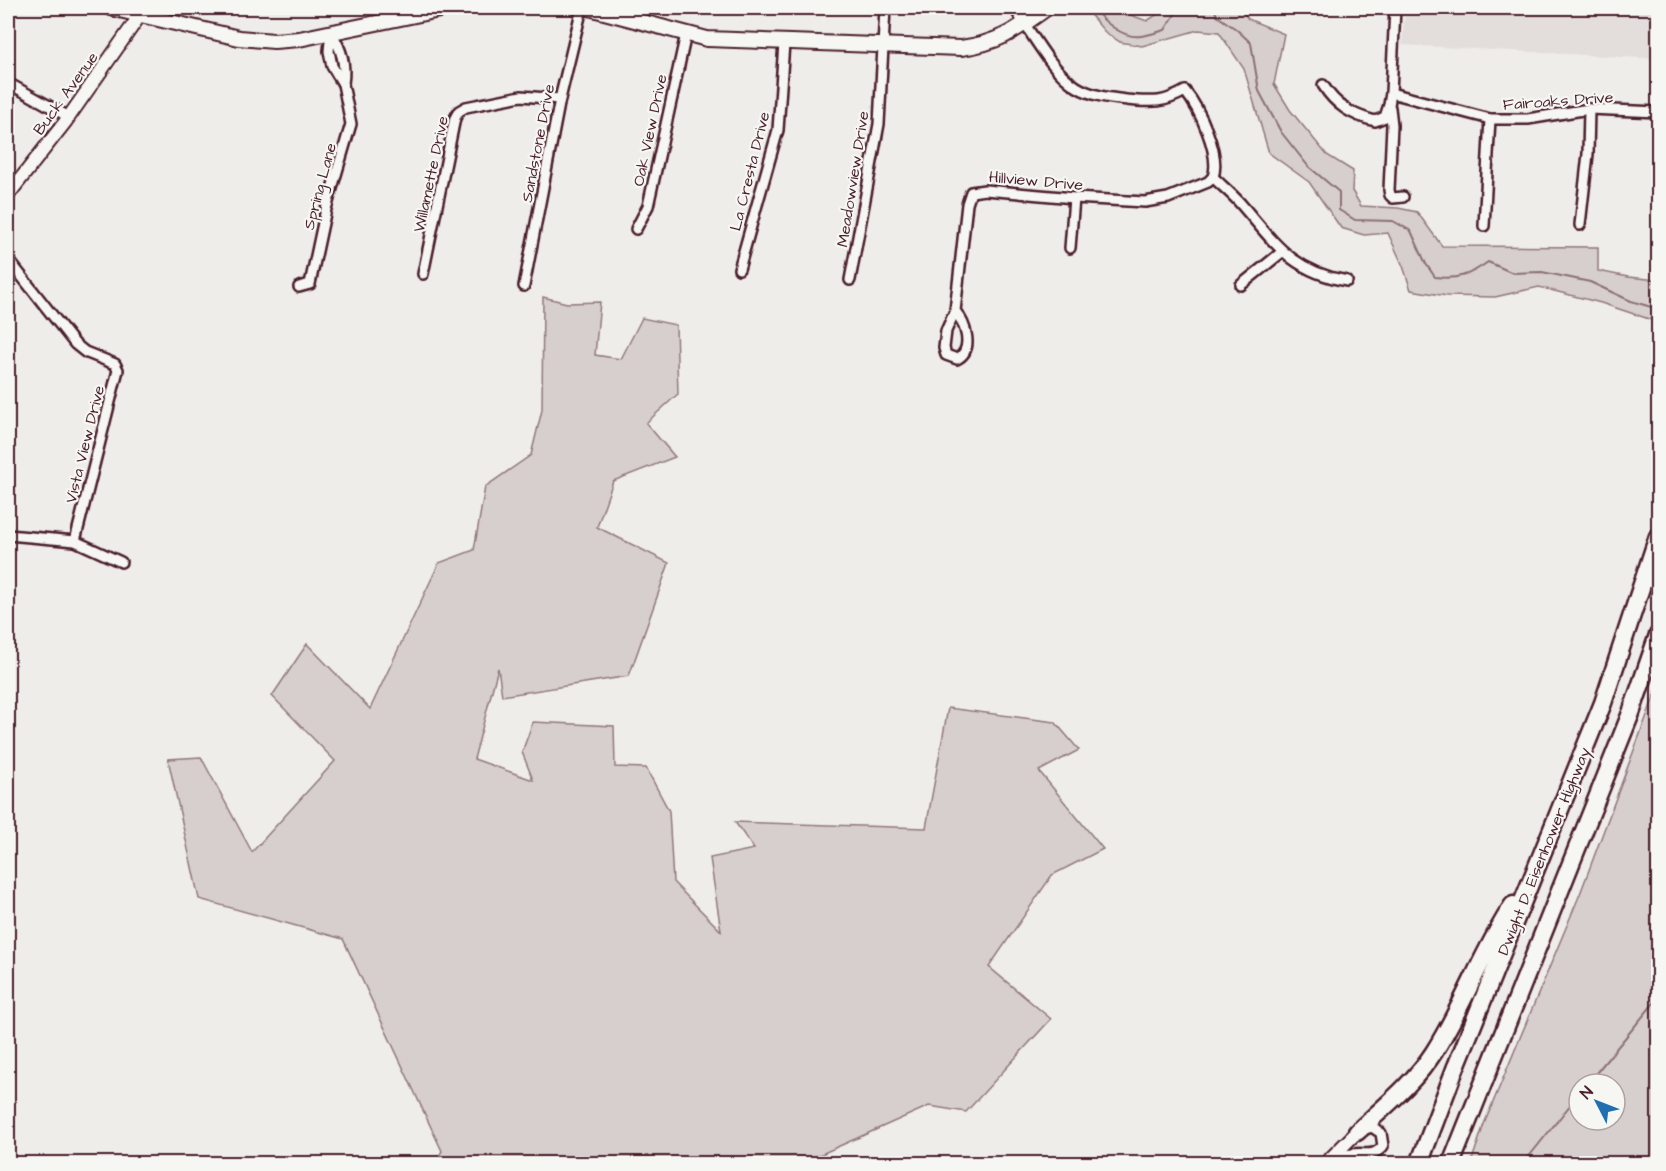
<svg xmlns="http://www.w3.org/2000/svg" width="1666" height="1171" viewBox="0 0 1666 1171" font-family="'Architects Daughter',sans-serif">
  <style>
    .built { fill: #e3dedc }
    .green { fill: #d7cfce; stroke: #90777c; stroke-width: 1.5; fill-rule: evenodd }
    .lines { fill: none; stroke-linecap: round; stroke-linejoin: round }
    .stream { stroke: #8a6f74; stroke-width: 2 }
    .minor-casing { stroke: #4a1f2b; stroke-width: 14 }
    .tertiary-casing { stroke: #4a1f2b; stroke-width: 16 }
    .secondary-casing { stroke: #4a1f2b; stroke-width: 18 }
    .motorway-casing { stroke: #4a1f2b; stroke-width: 21 }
    .minor { stroke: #f6f6f2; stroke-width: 9 }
    .tertiary { stroke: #f6f6f2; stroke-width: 12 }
    .secondary { stroke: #f6f6f2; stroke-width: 14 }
    .motorway { stroke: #f6f6f2; stroke-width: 16 }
    .labels { text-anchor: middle; stroke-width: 4.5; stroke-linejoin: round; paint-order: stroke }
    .street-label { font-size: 16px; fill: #4a1f2b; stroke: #f6f6f2 }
  </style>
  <rect width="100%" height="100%" fill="#efedea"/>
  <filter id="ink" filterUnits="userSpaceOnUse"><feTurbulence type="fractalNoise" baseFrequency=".0167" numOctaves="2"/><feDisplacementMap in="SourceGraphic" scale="12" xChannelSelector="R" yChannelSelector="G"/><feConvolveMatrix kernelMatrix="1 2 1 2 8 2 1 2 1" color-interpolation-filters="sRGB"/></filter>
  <g filter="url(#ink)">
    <path class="built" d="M1405 8H1658V59L1402 45Z"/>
    <g class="green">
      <path d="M1091 8H1121L1125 13 1147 21 1167 8H1241L1248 19 1284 34 1274 84 1290 110 1327 155 1353 171 1352 191 1361 206 1398 208 1417 212 1442 246 1598 247V271L1628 277 1658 280V324L1649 319 1601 303 1539 287 1495 297 1447 296 1411 290 1403 266 1388 233 1364 235 1341 228 1309 182 1269 153 1244 69 1219 32 1198 30 1142 46 1120 42 1105 32 1087 11Z"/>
      <path d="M543 297 567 303 600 302 595 355 621 359 642 318 676 325 678 394 646 423 675 457 613 481 597 527 669 563 629 676 502 696 498 668 474 759 533 780 522 752 533 722 614 726 615 767 646 768 669 811 673 882 721 931 710 858 754 849 735 822 926 828 948 708 1055 722 1079 750 1039 771 1103 849 1052 875 989 967 1051 1019 966 1112 929 1106 808 1160 803 1163H435L442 1151 343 939 199 899 168 759 201 757 252 852 335 761 272 696 307 644 370 709 439 563 474 550 485 487 531 455 542 410Z"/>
      <path d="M1658 686V1163H1471L1484 1124 1580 894ZM1579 1084H1615V1120H1579Z"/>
    </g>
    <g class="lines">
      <g class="stream">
        <path d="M1093 8C1103 21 1123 39 1141 36 1149 35 1157 32 1165 30L1179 8"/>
        <path d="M1214 8 1217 16 1236 29 1251 43 1259 91 1281 132 1308 166 1339 192V210L1355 220 1393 221 1411 231 1426 264 1435 277C1457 280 1470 275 1488 262L1513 273 1542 272 1590 282 1631 301 1658 309"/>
        <path d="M1587 1084 1658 998"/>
        <path d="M1523 1164 1579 1094"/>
      </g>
      <defs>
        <g id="minor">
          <path d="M1014 8C1032 33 1051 71 1077 87 1092 96 1110 98 1127 100 1152 102 1162 104 1185 91 1199 108 1221 154 1213 177"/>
          <path d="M331 32C342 50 346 64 343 84"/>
          <path d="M8 83 69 117"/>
          <path d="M1323 85C1336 106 1352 115 1375 121L1385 117 1389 105 1391 93 1395 8"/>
          <path d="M1391 93 1490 119H1528L1589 109 1658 112"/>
          <path d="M1390 108 1392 125 1389 190 1390 195 1393 198 1403 197"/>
          <path d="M1213 177C1222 186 1232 194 1240 203 1275 243 1291 271 1347 281"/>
          <path d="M1580 225 1588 154 1589 109"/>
          <path d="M1484 226 1490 119"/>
          <path d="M636 229 648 206 686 34"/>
          <path d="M1070 248 1074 198"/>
          <path d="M8 259 75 344 85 352 115 364 118 370 75 541"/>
          <path d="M739 269 778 130 784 43"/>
          <path d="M423 274 455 118 459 111 466 107 521 96 560 99"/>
          <path d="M850 280 879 124 885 8"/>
          <path d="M1241 285 1282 252"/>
          <path d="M524 286 560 99 582 8"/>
          <path d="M299 287 310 284 326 209 351 124 343 84 332 66 329 51 331 32"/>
          <path d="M955 311C965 323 975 349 957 359L946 355 944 348 946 331 955 311 967 204 971 192 985 190 1074 198 1145 202 1168 198 1208 182 1213 177"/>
          <path d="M8 535 75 541 121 562"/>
          <path d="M1330 1164C1336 1159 1344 1154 1352 1154 1366 1152 1373 1158 1383 1146L1381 1133 1372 1127 1362 1130"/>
        </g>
        <g id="tertiary">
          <path d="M8 195 66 121 145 8"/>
          <path d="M1325 1164 1357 1132"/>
        </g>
        <g id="secondary">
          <path d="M111 8 239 38 274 41 299 39 449 8"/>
          <path d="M589 8 707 39 961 48C1000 43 1017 29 1047 8"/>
        </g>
        <g id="motorway">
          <path d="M1357 1132C1384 1107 1414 1083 1434 1052 1464 1005 1482 952 1513 905"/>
          <path d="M1419 1164 1455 1069 1603 703 1658 536"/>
          <path d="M1451 1164 1631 713 1658 635"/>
        </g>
      </defs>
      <use href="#minor" class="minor-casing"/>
      <use href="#tertiary" class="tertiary-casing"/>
      <use href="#secondary" class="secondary-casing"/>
      <use href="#motorway" class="motorway-casing"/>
      <use href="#minor" class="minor"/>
      <use href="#tertiary" class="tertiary"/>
      <use href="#secondary" class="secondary"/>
      <use href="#motorway" class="motorway"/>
    </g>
  </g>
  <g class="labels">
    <g class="street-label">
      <text transform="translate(65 93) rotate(-54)" y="6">Buck Avenue</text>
      <text transform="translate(1558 100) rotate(-4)" y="6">Fairoaks Drive</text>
      <text transform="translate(649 130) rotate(-78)" y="6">Oak View Drive</text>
      <text transform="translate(537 143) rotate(-79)" y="6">Sandstone Drive</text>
      <text transform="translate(749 171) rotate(-76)" y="6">La Cresta Drive</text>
      <text transform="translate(430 174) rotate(-78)" y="6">Willamette Drive</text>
      <text transform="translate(852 179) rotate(-81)" y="6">Meadowview Drive</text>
      <text transform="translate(1036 180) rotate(5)" y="6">Hillview Drive</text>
      <text transform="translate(319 186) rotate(-75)" y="6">Spring Lane</text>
      <text transform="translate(84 444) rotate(-76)" y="6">Vista View Drive</text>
      <text transform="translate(1543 851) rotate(-68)" y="6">Dwight D. Eisenhower Highway</text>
    </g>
  </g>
  <rect width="1666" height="1171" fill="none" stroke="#f6f6f2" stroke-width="30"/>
  <rect x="15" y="15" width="1636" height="1141" fill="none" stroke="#4a1f2b" stroke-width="2" filter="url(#ink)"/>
  <g transform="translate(1597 1102) rotate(312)"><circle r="28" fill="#f6f6f2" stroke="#b1a0a2" stroke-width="1.5"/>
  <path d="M0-4.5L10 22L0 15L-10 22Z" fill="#1f6fb2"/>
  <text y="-9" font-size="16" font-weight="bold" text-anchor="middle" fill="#4a1f2b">N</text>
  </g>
</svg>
